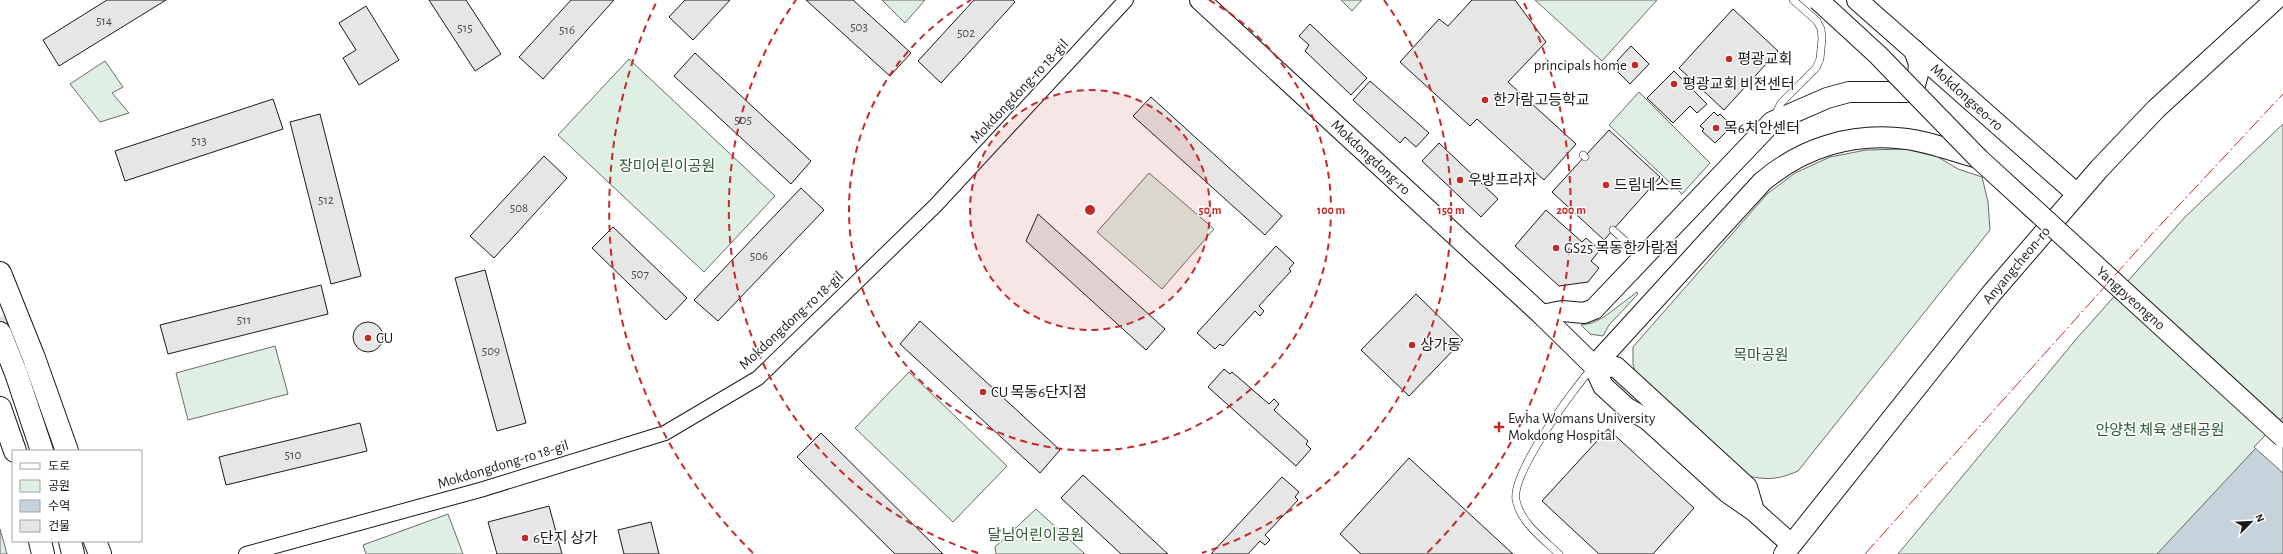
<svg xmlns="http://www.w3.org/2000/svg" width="2283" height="554" viewBox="0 0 2283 554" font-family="'Alegreya Sans','Noto Sans KR',sans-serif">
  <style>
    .green { fill: #e0efe3; stroke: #6a6a6a }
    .water { fill: #c6d2dc; stroke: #6a6a6a }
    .pier { fill: #fff; stroke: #6a6a6a }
    .building { fill: #e6e6e6; stroke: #1a1a1a }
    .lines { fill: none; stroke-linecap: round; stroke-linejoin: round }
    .highway-tunnel { stroke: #ddd; stroke-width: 22; stroke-dasharray: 22 11; stroke-linecap: butt }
    .lane-casing { stroke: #1a1a1a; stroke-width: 8 }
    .street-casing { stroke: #1a1a1a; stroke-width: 16 }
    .secondary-casing { stroke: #1a1a1a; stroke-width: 22 }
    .primary-casing { stroke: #1a1a1a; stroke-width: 24 }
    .lane { stroke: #fff; stroke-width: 7 }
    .street { stroke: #fff; stroke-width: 14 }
    .secondary { stroke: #fff; stroke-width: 20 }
    .primary { stroke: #fff; stroke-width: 22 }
    .secondary-bridge-casing { stroke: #1a1a1a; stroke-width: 22; stroke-linecap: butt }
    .secondary-bridge { stroke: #fff; stroke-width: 20 }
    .power { stroke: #c62828; stroke-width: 1; stroke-dasharray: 14 3 2 3; stroke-linecap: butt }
    .ring { fill: none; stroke: #c62828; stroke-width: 2; stroke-dasharray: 7 5 }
    .poi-dot { fill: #c62828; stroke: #fff; stroke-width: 1.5 }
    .labels { text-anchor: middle; stroke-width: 3; stroke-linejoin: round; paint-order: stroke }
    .number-label { font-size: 13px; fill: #4d4d4d }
    .poi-label { font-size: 15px; fill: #1a1a1a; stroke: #fff; text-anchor: start }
    .street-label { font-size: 15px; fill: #1a1a1a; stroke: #fff }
    .park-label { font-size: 15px; fill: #2b5a34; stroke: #fff }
    .centre { fill: #c62828; stroke: #fff; stroke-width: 2 }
    .ring-label { font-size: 12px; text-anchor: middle; font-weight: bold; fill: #c62828; stroke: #fff; stroke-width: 3; stroke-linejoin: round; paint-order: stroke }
  </style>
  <rect width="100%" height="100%" fill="#fff"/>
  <g class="green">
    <path d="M882 0H925L905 23Z"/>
    <path d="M1341 0H1362L1352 11Z"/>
    <path d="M1535 0H1657L1602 61Z"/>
    <path d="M629 59 775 196 704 272 558 135Z"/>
    <path d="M105 61 123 87 112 93 129 113 100 122 70 84Z"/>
    <path d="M1639 92 1710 163 1682 194 1609 125Z"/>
    <path d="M2283 124V554H1898L2078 337 2185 217Z"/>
    <path d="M1906 149 1938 157 1958 169 1982 177 1988 202 1990 230 1798 471C1775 481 1764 480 1740 474L1637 379 1633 364V347L1767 194 1795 173 1830 157 1866 150Z"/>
    <path d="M1149 173 1214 229 1162 289 1097 232Z"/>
    <path d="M1637 292 1638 294 1609 325 1603 336 1590 334 1581 325 1592 323 1604 317Z"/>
    <path d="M275 346 288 394 188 420 176 373Z"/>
    <path d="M909 372 1007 466 953 522 855 428Z"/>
    <path d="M1036 509 1085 554H996L995 547Z"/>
    <path d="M448 514 463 554H366L363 545Z"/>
    <path d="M0 529 7 554H0Z"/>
  </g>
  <path class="water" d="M2283 419V554H2157Z"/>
  <path class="pier" d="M2283 417V473L2254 447Z"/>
  <g class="building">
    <path d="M107 0H166L59 66 43 40Z"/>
    <path d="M429 0H466L501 54 475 71Z"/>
    <path d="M571 0H614L543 79 519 57Z"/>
    <path d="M685 0H730L693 40 669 17Z"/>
    <path d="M806 0H853L911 53 890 76Z"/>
    <path d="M974 0H1013L1015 2 941 83 918 61Z"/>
    <path d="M1472 0H1515L1546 42 1508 82 1576 144 1544 180 1477 119 1470 126 1400 62 1439 19 1448 26Z"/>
    <path d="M366 6 399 60 359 85 343 58 356 50 339 23Z"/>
    <path d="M1733 9 1778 51 1724 110 1679 68Z"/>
    <path d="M1310 24 1367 78 1351 95 1305 51 1309 45 1299 36Z"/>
    <path d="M1631 46 1649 64 1630 84 1618 72 1624 67 1617 61Z"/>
    <path d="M695 53 811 161 791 184 674 76Z"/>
    <path d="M1674 71 1707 104 1697 113 1690 106 1673 123 1647 98Z"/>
    <path d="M1370 81 1429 133 1416 147 1405 137 1400 143 1353 100Z"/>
    <path d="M1151 97 1282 216 1265 235 1133 116Z"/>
    <path d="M273 99 283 129 125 181 115 151Z"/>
    <path d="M1714 112 1718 116 1720 114 1732 126 1715 143 1702 131 1704 129 1700 126Z"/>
    <path d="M320 114 361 276 331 284 290 122Z"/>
    <path d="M1609 130 1660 177 1604 240 1552 192Z"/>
    <path d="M1439 143 1498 199 1481 217 1422 161Z"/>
    <path d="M544 156 567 178 494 258 470 236Z"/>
    <path d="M801 188 824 210 718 321 694 300Z"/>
    <path d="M1546 210 1582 242 1586 238 1600 250 1591 261 1599 268 1588 282 1559 286 1515 246Z"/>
    <path d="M1038 214 1165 329 1146 350 1026 241Z"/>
    <path d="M613 227 687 298 666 320 592 248Z"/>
    <path d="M1276 246 1294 263 1289 269 1291 271 1259 306 1264 311 1260 316 1255 311 1223 346 1220 344 1215 349 1197 333Z"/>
    <path d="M485 270 526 423 497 431 455 278Z"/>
    <path d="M321 285 328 314 168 354 160 325Z"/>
    <path d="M1416 294 1463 340 1409 396 1361 350Z"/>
    <path d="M920 321 1060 450 1040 473 900 344Z"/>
    <circle cx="368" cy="337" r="15"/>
    <path d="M1224 369 1230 374 1232 372 1269 404 1274 399 1279 404 1274 410 1308 441 1306 444 1311 449 1296 466 1208 387Z"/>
    <path d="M360 423 367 451 226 485 219 457Z"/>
    <path d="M1608 429 1694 508 1653 554H1599L1542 501Z"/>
    <path d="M821 433 943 554H895L797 457Z"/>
    <path d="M1409 458 1513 554H1361L1340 534Z"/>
    <path d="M1083 475 1168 554H1121L1061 498Z"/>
    <path d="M1282 477 1299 492 1295 497 1298 500 1265 535 1270 540 1265 545 1260 541 1248 554H1211Z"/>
    <path d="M549 506 562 554H497L488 522Z"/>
    <path d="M651 522 659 554H624L618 530Z"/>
  </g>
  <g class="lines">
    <path class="highway-tunnel" d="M0 317 13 350"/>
    <defs>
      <g id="lane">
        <path d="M1774 117 1781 103 1816 68 1820 59 1822 38 1821 29 1817 21 1793 0"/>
        <path d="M1583 155 1585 157"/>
        <path d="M1613 230 1643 257"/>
        <path d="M1559 554C1542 538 1521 523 1516 500 1511 473 1574 388 1593 367"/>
      </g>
      <path id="street" d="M246 554 480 490 665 433 758 378 936 205 1126 0"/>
      <g id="secondary">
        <path d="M1200 0 1542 315 1594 366 1603 386 1627 408 1648 420 1728 493 1754 511 1791 544"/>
        <path d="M1857 0 2077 194"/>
        <path d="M1542 315 1562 311 1584 313 1594 309 1772 122 1827 98 1849 92H1907L1915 85 1918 74 1919 64 1914 50"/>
        <path d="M1594 366 1762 182C1803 147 1853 132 1907 139 1931 142 1955 152 1978 158"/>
        <path d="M1594 366 1616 367 1747 487 1754 511"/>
        <path d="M1784 554 1991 294 2099 169 2156 109 2275 0"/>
      </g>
      <g id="primary">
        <path d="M0 273 34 358 67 451"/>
        <path d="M0 333 16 373 42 451"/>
        <path d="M0 408 15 451"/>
        <path d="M40 541 43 554"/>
        <path d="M70 541 73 554"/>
        <path d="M95 541 100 554"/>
      </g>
    </defs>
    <use href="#lane" class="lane-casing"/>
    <use href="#street" class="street-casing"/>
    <use href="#secondary" class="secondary-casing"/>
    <use href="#primary" class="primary-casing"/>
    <use href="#lane" class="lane"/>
    <use href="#street" class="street"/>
    <use href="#secondary" class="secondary"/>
    <use href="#primary" class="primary"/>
    <defs>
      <path id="secondary-bridge" d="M1818 0 1878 55 1978 158 2283 437"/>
    </defs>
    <use href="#secondary-bridge" class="secondary-bridge-casing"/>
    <use href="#secondary-bridge" class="secondary-bridge"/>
    <path class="power" d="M1865 554 2151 235 2283 94"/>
  </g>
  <circle cx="1090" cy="210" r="120" fill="#c62828" fill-opacity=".12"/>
  <g class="ring">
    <circle cx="1090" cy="210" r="120"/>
    <path d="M1209 0A241 241 0 1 1 971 0"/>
    <path d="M978 553A361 361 0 0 1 796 0M1384 0A361 361 0 0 1 1202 553"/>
    <path d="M753 553A481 481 0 0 1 656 3M1524 3A481 481 0 0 1 1427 553"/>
  </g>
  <g class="poi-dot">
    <circle cx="1729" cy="59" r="4"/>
    <circle cx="1635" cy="65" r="4"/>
    <circle cx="1674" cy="84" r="4"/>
    <circle cx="1485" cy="100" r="4"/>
    <circle cx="1716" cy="128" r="4"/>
    <circle cx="1460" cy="180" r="4"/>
    <circle cx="1606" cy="185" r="4"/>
    <circle cx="1556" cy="248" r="4"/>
    <circle cx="368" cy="338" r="4"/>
    <circle cx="1412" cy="345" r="4"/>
    <circle cx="983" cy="392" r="4"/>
    <path d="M1497 421h4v4h4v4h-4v4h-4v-4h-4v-4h4z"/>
    <circle cx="525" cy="538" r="4"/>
  </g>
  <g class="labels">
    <g class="number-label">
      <text x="104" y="25">514</text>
      <text x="859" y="31">503</text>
      <text x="465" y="32">515</text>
      <text x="567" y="34">516</text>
      <text x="966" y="37">502</text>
      <text x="743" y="124">505</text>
      <text x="199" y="145">513</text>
      <text x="326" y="204">512</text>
      <text x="519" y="212">508</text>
      <text x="759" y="260">506</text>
      <text x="640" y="278">507</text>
      <text x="244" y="324">511</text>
      <text x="491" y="355">509</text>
      <text x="293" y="459">510</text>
    </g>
    <g class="poi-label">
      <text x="1737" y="64">평광교회</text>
      <text x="1627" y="70" text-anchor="end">principals home</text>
      <text x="1682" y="89">평광교회 비전센터</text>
      <text x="1493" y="105">한가람고등학교</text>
      <text x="1724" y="133">목6치안센터</text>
      <text x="1468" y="185">우방프라자</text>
      <text x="1614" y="190">드림네스트</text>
      <text x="1564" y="253">GS25 목동한가람점</text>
      <text x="376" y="343">CU</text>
      <text x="1420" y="350">상가동</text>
      <text x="991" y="397">CU 목동6단지점</text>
      <text x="1508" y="423">Ewha Womans University<tspan x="1508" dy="17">Mokdong Hospital</tspan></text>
      <text x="533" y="543">6단지 상가</text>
    </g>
    <g class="street-label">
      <text transform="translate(1019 91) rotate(-47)" y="5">Mokdongdong-ro 18-gil</text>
      <text transform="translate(1967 97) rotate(42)" y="5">Mokdongseo-ro</text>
      <text transform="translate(1371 157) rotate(43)" y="5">Mokdongdong-ro</text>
      <text transform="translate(2016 265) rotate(-50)" y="5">Anyangcheon-ro</text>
      <text transform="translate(2131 298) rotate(42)" y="5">Yangpyeongno</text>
      <text transform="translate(791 320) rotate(-43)" y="5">Mokdongdong-ro 18-gil</text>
      <text transform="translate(503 464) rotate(-17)" y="5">Mokdongdong-ro 18-gil</text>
    </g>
    <g class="park-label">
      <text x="667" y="171">장미어린이공원</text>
      <text x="1761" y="360">목마공원</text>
      <text x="2160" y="435">안양천 체육 생태공원</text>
      <text x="1036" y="540">달님어린이공원</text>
    </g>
  </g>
  <circle cx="1090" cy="210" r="6" class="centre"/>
  <g class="ring-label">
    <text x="1210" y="214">50 m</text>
    <text x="1331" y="214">100 m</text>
    <text x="1451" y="214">150 m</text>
    <text x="1571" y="214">200 m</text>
  </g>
  <rect x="12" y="450" width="130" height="92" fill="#ffffff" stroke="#a3a3a3"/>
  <rect x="20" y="463" width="20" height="6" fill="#ffffff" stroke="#a3a3a3"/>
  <text x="48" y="470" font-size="12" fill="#1a1a1a">도로</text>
  <rect x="20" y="480" width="20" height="12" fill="#e0efe3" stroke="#a3a3a3"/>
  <text x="48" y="490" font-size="12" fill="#1a1a1a">공원</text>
  <rect x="20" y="500" width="20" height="12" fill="#c6d2dc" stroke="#a3a3a3"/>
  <text x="48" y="510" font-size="12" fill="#1a1a1a">수역</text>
  <rect x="20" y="520" width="20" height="12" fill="#e6e6e6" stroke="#a3a3a3"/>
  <text x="48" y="530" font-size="12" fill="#1a1a1a">건물</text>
  <g transform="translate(2251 522) rotate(66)" stroke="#ffffff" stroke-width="3" paint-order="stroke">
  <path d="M0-3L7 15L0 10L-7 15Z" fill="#1a1a1a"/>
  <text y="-6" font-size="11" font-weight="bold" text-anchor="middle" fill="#1a1a1a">N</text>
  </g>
</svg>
